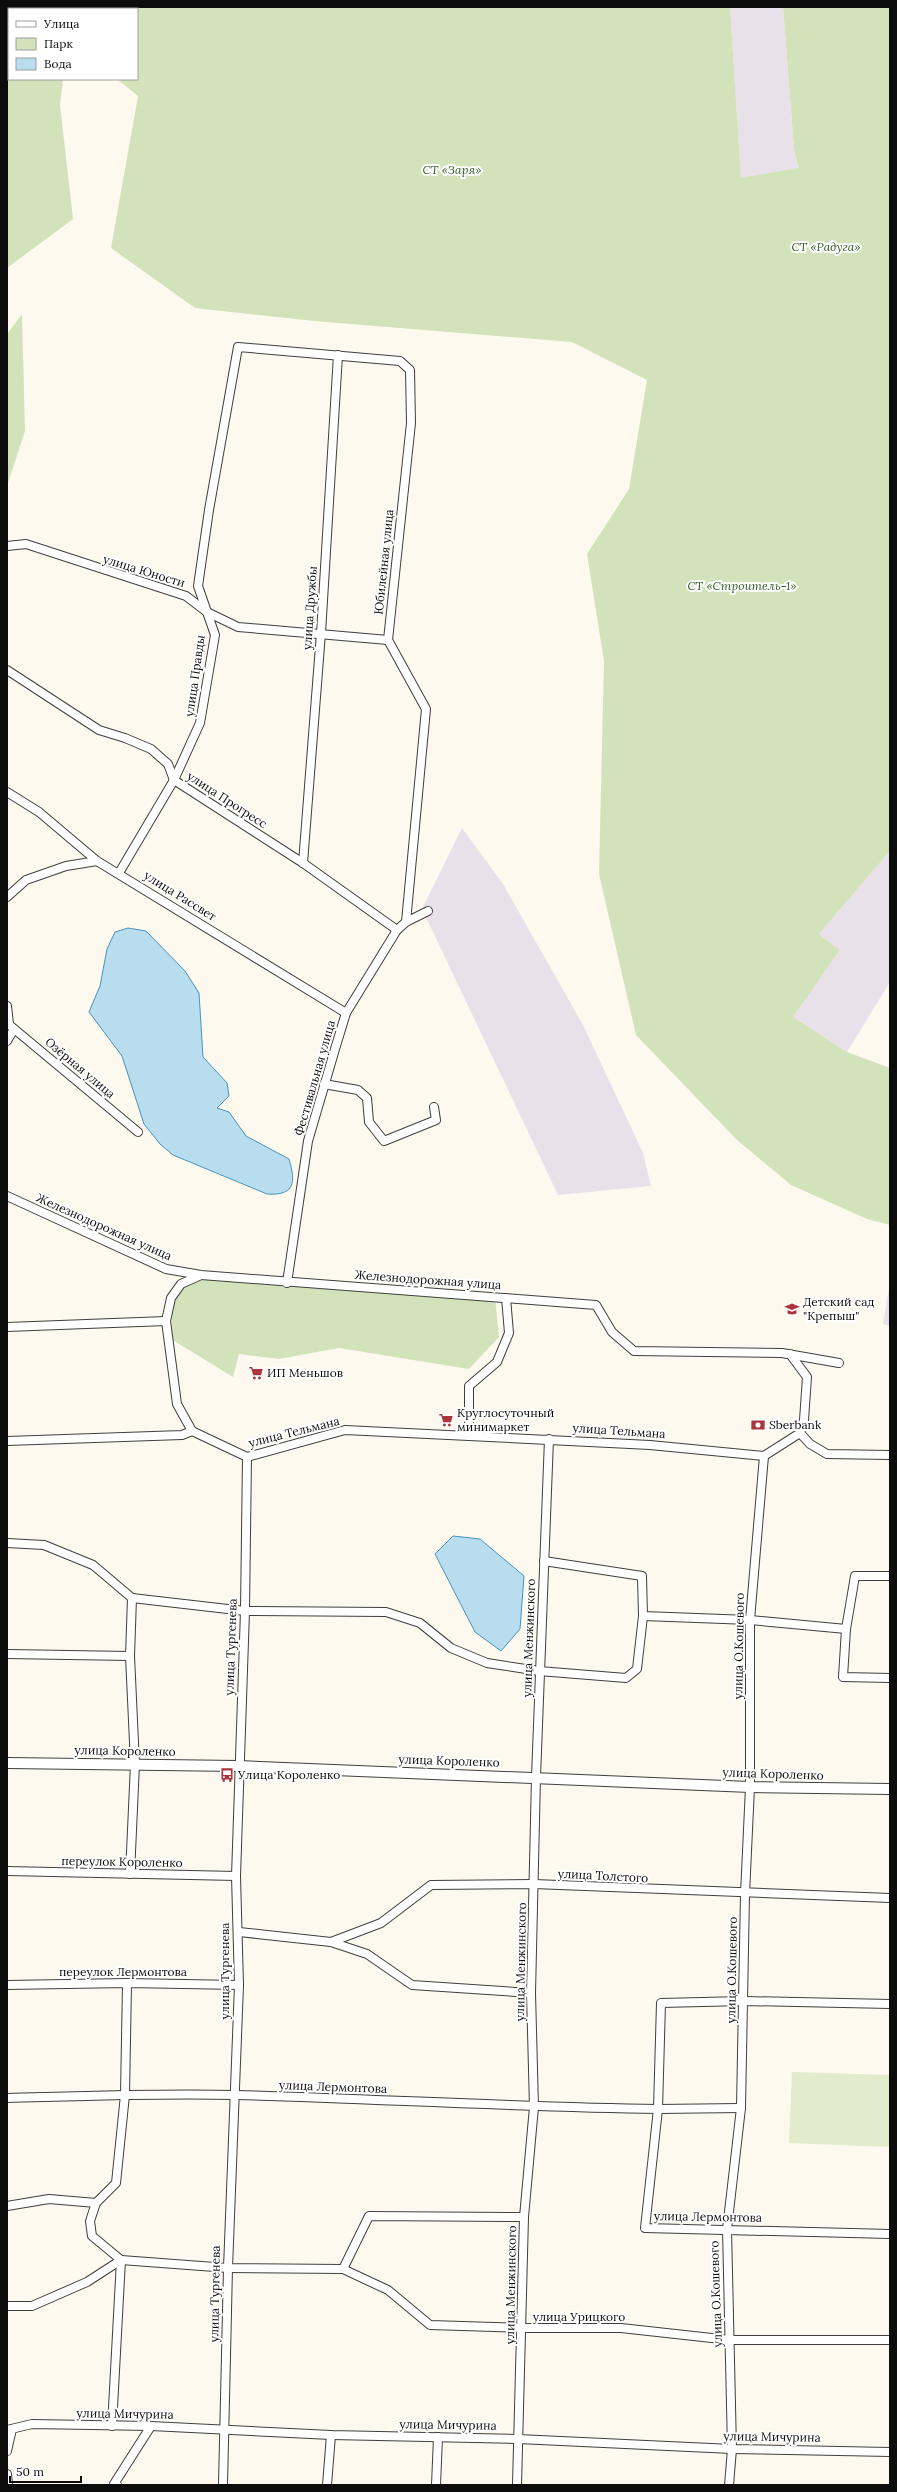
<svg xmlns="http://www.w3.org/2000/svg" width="897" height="2492" viewBox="0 0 897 2492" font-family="Lora,serif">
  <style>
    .industrial { fill: #e9e1ea }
    .green { fill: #d2e3bb }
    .pitch { fill: #e2ebcc }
    .water { fill: #b8ddee; stroke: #4894bc }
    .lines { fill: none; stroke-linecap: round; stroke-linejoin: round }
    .minor-casing { stroke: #3f3f3f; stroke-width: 10 }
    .tertiary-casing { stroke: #3f3f3f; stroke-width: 12 }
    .minor { stroke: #fff; stroke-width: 8 }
    .tertiary { stroke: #fff; stroke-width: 10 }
    .labels { text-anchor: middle; stroke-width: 4; stroke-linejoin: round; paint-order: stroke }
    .park-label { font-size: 12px; font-style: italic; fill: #335b25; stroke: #fff }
    .street-label { font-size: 12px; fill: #0c0c0c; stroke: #fff }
    .poi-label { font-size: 12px; fill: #0c0c0c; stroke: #fff; text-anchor: start }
  </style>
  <rect width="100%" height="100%" fill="#fdf9ee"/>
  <g class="industrial">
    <path d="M730 7H783L794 149 798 169 741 179Z"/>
    <path d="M462 828 503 884 583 1025 643 1153 651 1186 558 1195 422 909Z"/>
    <path d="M890 851V982L847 1052 793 1017 840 950 819 934Z"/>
    <path d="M889 1288H890V1326L883 1324Z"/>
  </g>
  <g class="green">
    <path d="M7 7H71V9H9V79H63L60 105 73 219 7 268Z"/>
    <path d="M143 7H730L741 178 798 168 794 149 783 7H890V851L819 934 840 950 793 1017 847 1052 890 1068V1225L867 1219 791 1185 737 1140 636 1035 599 874 604 661 587 554 629 489 647 380 572 342 314 321 195 308 111 248 138 96 117 79H137V9Z"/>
    <path d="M22 314 25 431 7 486V334Z"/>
    <path d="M201 1275 495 1297 499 1337 469 1369 339 1348 279 1359 239 1354 233 1377 171 1339 172 1311 175 1294Z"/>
  </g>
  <path class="pitch" d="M792 2072 890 2075V2147L789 2143Z"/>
  <g class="water">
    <path d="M128 928 146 931 185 971 199 993 203 1057 227 1083 229 1096 217 1108 229 1112 246 1136 289 1159C296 1182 295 1196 267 1194L173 1155 160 1144 144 1124 122 1056 89 1012 100 986 107 949 115 932Z"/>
    <path d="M453 1536 480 1539 524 1576 520 1629 501 1651 475 1632 435 1554Z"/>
  </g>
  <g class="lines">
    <defs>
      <g id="minor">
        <path d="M7 546 26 544 186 596 207 612 238 627 388 640"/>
        <path d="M7 670 99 730 125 738 151 749 168 764 174 780 303 863 397 930"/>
        <path d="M7 792 39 812 97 861 346 1013"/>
        <path d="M303 863 321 633 338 355"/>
        <path d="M119 873 174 780 200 723 215 635 198 586 209 510 238 347 400 361 410 370 411 423 388 640 426 709 406 922"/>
        <path d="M7 897 26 880 66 866 97 861"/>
        <path d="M7 1006 9 1024"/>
        <path d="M7 1023 138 1132"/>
        <path d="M7 1041 14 1029"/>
        <path d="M324 1084 358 1090 367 1098 369 1122 384 1141 436 1120 434 1107"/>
        <path d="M7 1196 166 1269 201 1275 596 1305 612 1332 634 1351 782 1353 839 1363"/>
        <path d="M287 1283 308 1141 335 1049 346 1013 397 930 406 922 428 911"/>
        <path d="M7 1327 166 1321"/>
        <path d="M790 1354 807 1377 804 1420 800 1433"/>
        <path d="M469 1422V1386L497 1362 509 1333 506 1298"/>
        <path d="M192 1431 177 1404 166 1321 171 1298 181 1284 201 1275"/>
        <path d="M800 1433 810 1444 827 1454 890 1455"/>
        <path d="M7 1441 182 1435 192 1431 247 1457 345 1430 650 1445 764 1456 800 1433"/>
        <path d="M7 1543 44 1545 93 1565 132 1598"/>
        <path d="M544 1561 642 1576 643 1616 750 1620 846 1629 855 1576H890"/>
        <path d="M132 1598 245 1611 386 1612 420 1623 451 1648 487 1663 539 1671 626 1678 637 1669 643 1616"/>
        <path d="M846 1629 843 1677 890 1678"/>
        <path d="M7 1654 130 1656"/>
        <path d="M7 1871 236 1876"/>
        <path d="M130 1874 135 1764 130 1656 132 1598"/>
        <path d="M239 1932 331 1942 381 1923 431 1885 534 1884 890 1898"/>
        <path d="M331 1942 367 1954 412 1985 531 1993"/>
        <path d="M7 1985 127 1983 239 1985"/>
        <path d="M7 2098C83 2096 160 2093 236 2095 377 2099 517 2107 658 2109L661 2003 744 2001 890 2004"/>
        <path d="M741 2108 658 2109 645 2228 890 2234"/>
        <path d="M7 2206 49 2199 96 2203"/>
        <path d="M343 2269 369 2216 524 2217"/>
        <path d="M7 2306H32L87 2282 121 2260 228 2268 343 2269 388 2290 430 2325 522 2328H621L730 2340H890"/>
        <path d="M112 2426 121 2260 92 2236 90 2221 96 2203 116 2183 125 2095 127 1983"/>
        <path d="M7 2430 32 2424 151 2426 331 2435 518 2439 732 2449 890 2452"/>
        <path d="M7 2451 12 2429"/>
        <path d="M7 2474 8 2485"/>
        <path d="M117 2485 114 2484 151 2426"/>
        <path d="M223 2485 228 2268 239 1985 236 1876 245 1611 247 1457"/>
        <path d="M327 2485 331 2435"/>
        <path d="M436 2485 438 2437"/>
        <path d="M517 2485 524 2217 534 2107 531 1993 536 1777 549 1439"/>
        <path d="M729 2485 732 2449 727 2229 741 2108 745 1894 750 1787V1620L764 1456"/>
      </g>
      <path id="tertiary" d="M7 1763 238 1766 750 1787 890 1789"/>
    </defs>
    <use href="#minor" class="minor-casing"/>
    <use href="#tertiary" class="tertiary-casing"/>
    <use href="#minor" class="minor"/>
    <use href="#tertiary" class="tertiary"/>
  </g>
  <defs>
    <symbol id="school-bare" viewBox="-9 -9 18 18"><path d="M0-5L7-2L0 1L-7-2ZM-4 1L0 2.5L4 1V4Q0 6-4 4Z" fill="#ab3642" stroke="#fff" stroke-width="2.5" paint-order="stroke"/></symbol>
    <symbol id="supermarket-bare" viewBox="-9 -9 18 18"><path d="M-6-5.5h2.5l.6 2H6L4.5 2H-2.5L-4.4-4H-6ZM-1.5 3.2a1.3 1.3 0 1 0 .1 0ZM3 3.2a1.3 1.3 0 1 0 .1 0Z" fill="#ab3642" stroke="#fff" stroke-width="2.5" paint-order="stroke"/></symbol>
    <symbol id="bank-bare" viewBox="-9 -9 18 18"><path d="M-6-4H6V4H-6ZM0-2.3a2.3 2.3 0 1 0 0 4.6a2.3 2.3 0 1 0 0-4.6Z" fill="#ab3642" stroke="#fff" stroke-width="2.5" paint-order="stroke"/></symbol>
    <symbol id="bus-bare" viewBox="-9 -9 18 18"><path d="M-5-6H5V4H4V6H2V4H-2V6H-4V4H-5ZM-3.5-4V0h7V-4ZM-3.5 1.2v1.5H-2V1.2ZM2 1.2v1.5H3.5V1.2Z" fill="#ab3642" stroke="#fff" stroke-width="2.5" paint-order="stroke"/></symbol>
  </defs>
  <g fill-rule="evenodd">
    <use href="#school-bare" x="782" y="1299" width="20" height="20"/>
    <use href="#supermarket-bare" x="246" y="1363" width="20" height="20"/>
    <use href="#supermarket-bare" x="436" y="1410" width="20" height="20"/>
    <use href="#bank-bare" x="748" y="1415" width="20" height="20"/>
    <use href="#bus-bare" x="217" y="1765" width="20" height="20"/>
  </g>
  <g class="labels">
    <g class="park-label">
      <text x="452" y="174">СТ «Заря»</text>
      <text x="826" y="251">СТ «Радуга»</text>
      <text x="742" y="590">СТ «Строитель-1»</text>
    </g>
    <g class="street-label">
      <text transform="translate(384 562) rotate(-84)" y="4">Юбилейная улица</text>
      <text transform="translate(144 571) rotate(17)" y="4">улица Юности</text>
      <text transform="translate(310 608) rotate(-86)" y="4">улица Дружбы</text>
      <text transform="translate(195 676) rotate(-82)" y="4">улица Правды</text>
      <text transform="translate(227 800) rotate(33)" y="4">улица Прогресс</text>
      <text transform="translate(180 896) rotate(32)" y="4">улица Рассвет</text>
      <text transform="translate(80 1068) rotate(40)" y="4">Озёрная улица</text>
      <text transform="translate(315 1078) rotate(-74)" y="4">Фестивальная улица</text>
      <text transform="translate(104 1227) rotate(24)" y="4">Железнодорожная улица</text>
      <text transform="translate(428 1280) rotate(4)" y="4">Железнодорожная улица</text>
      <text transform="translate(619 1431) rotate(4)" y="4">улица Тельмана</text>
      <text transform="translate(294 1432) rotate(-14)" y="4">улица Тельмана</text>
      <text transform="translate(529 1638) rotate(-88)" y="4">улица Менжинского</text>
      <text transform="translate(739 1646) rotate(-89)" y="4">улица О.Кошевого</text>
      <text transform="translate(231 1647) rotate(-88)" y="4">улица Тургенева</text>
      <text transform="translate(125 1751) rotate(1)" y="4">улица Короленко</text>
      <text transform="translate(449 1761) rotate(2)" y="4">улица Короленко</text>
      <text transform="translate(773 1774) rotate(2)" y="4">улица Короленко</text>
      <text transform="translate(122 1862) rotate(1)" y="4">переулок Короленко</text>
      <text transform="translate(603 1876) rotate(3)" y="4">улица Толстого</text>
      <text transform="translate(521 1962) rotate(-89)" y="4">улица Менжинского</text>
      <text transform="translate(732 1970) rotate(-89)" y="4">улица О.Кошевого</text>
      <text transform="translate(225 1971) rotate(-90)" y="4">улица Тургенева</text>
      <text x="123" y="1976">переулок Лермонтова</text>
      <text transform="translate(333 2087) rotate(2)" y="4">улица Лермонтова</text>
      <text transform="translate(708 2217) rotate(1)" y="4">улица Лермонтова</text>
      <text transform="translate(511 2285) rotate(-89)" y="4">улица Менжинского</text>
      <text transform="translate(215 2294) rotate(-89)" y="4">улица Тургенева</text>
      <text transform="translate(716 2294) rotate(-92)" y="4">улица О.Кошевого</text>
      <text x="579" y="2321">улица Урицкого</text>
      <text transform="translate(125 2414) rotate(1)" y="4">улица Мичурина</text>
      <text transform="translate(448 2425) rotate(1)" y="4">улица Мичурина</text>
      <text transform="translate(772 2437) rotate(1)" y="4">улица Мичурина</text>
    </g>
    <g class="poi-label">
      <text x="803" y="1306">Детский сад<tspan x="803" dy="14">"Крепыш"</tspan></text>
      <text x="267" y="1377">ИП Меньшов</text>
      <text x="457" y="1417">Круглосуточный<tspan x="457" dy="14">минимаркет</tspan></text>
      <text x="769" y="1429">Sberbank</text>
      <text x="238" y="1779">Улица Короленко</text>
    </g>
  </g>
  <rect width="897" height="2492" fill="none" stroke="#0c0c0c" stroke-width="16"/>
  <rect x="8" y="8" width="130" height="72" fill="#ffffff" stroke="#9e9e9e"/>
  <rect x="16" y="21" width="20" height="6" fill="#ffffff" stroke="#9e9e9e"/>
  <text x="44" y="28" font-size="12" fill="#0c0c0c">Улица</text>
  <rect x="16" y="38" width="20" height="12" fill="#d2e3bb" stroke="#9e9e9e"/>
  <text x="44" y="48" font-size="12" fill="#0c0c0c">Парк</text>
  <rect x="16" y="58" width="20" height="12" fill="#b8ddee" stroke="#9e9e9e"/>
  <text x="44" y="68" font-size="12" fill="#0c0c0c">Вода</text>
  <path d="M10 2476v6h71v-6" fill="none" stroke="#0c0c0c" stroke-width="2"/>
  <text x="16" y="2476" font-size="12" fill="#0c0c0c" stroke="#ffffff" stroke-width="3" paint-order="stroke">50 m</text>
</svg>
